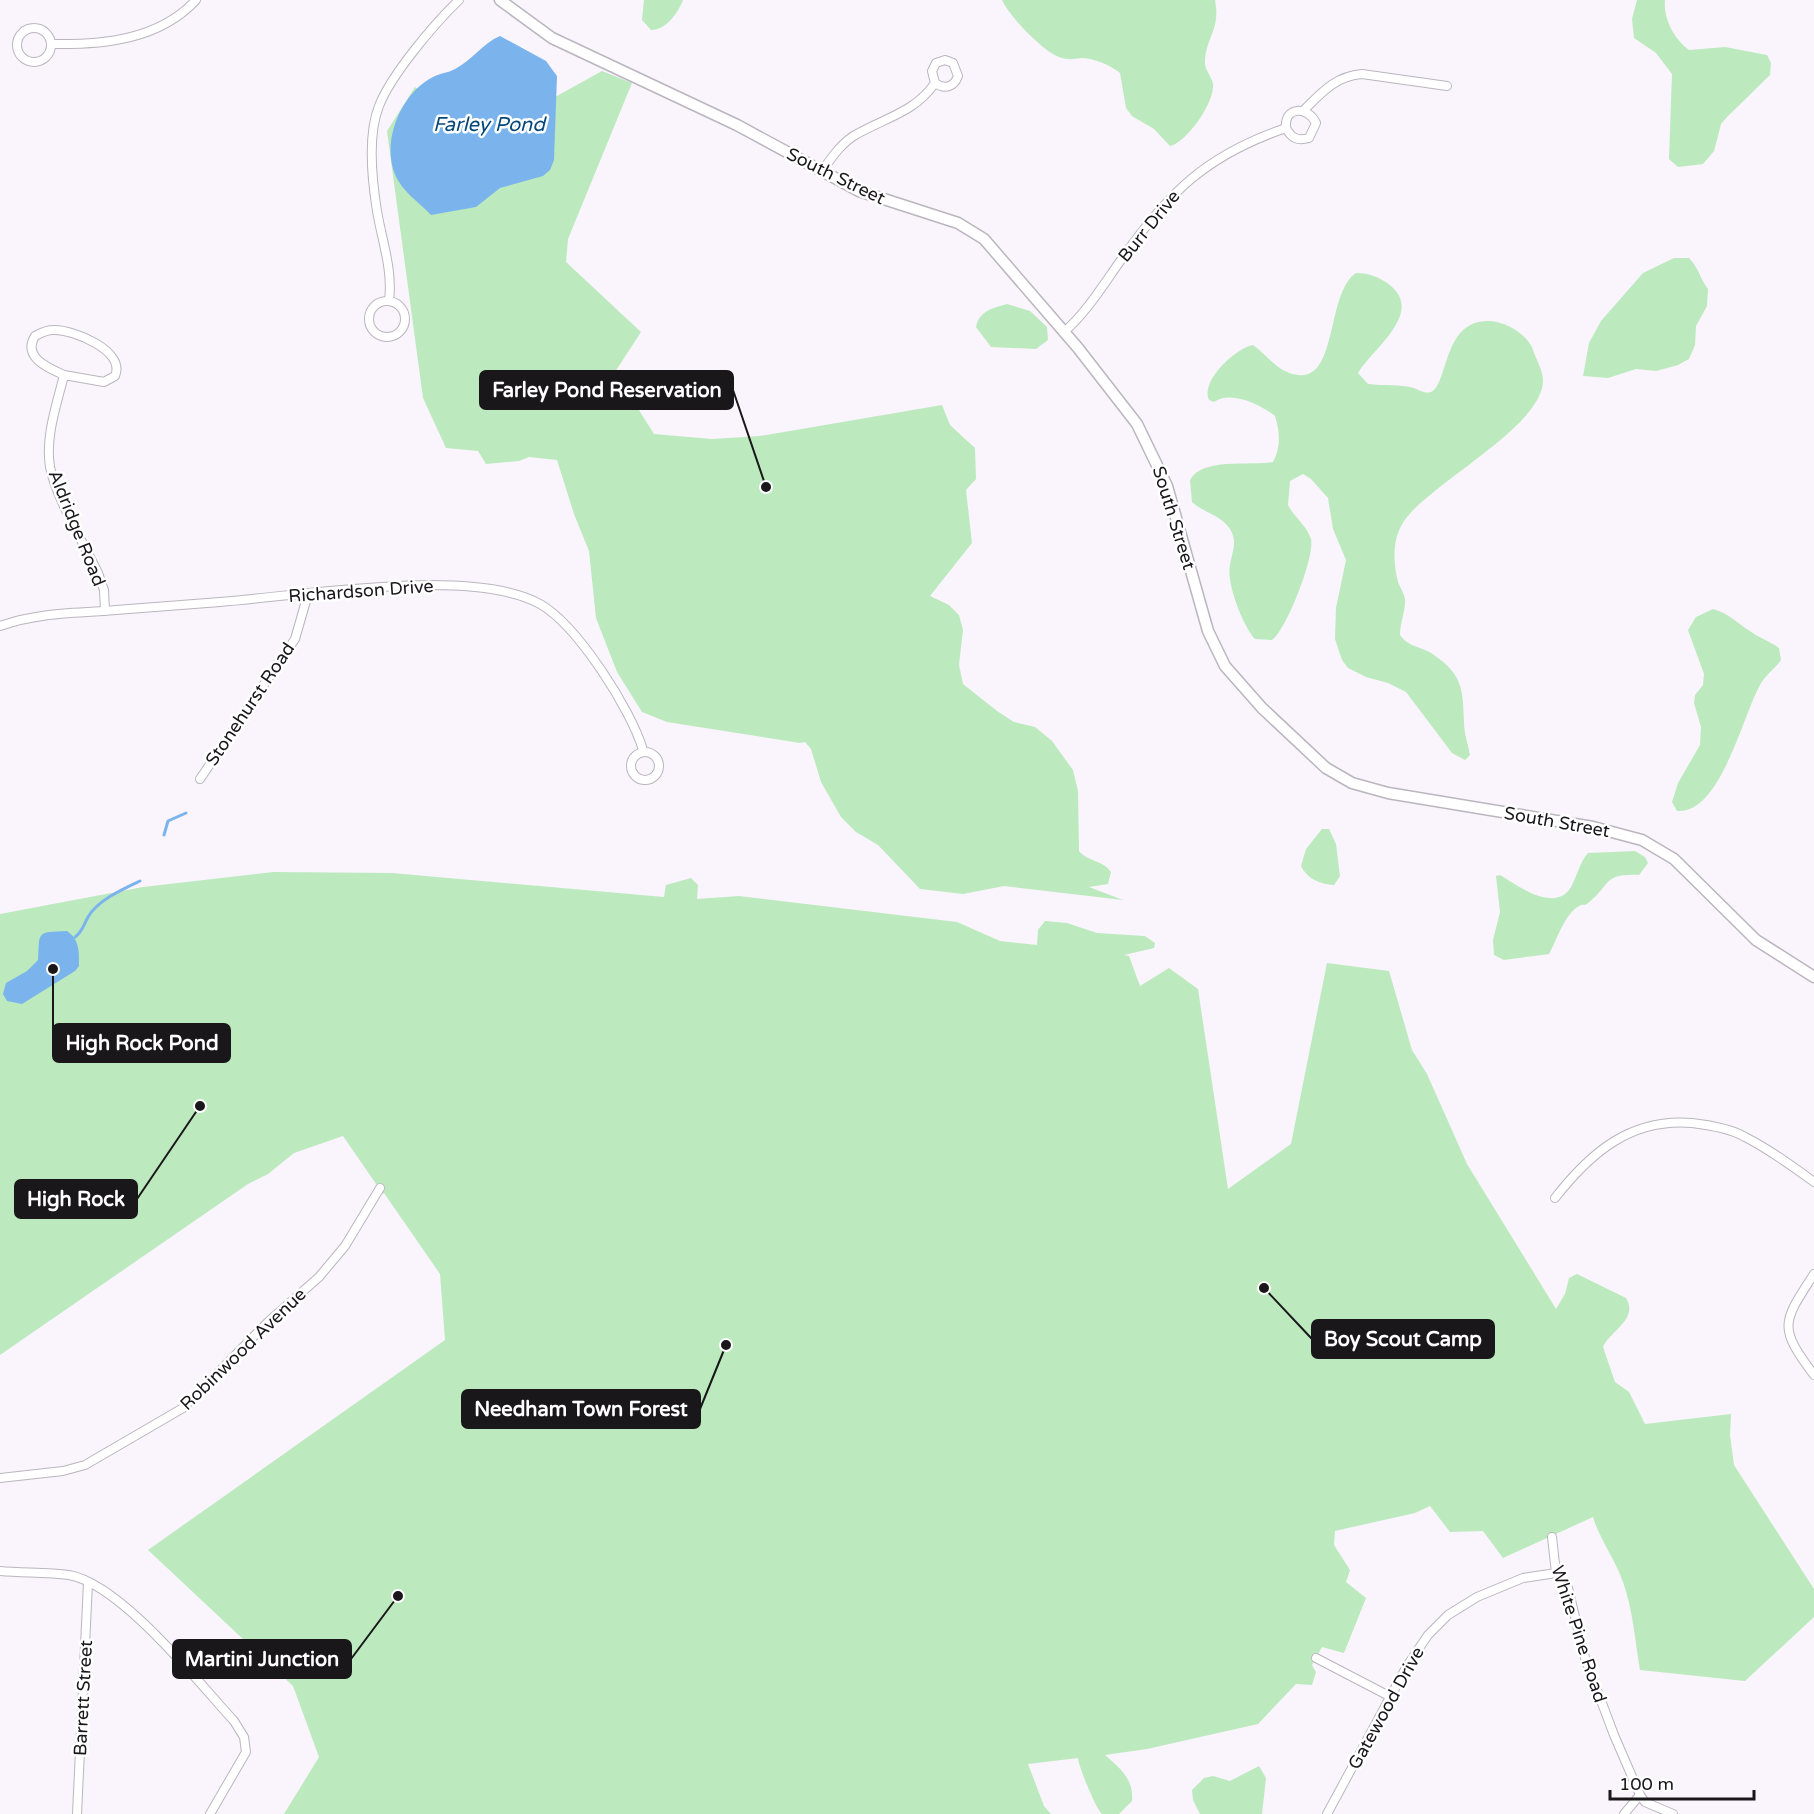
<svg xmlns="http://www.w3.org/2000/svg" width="1814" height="1814" viewBox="0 0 1814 1814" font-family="'Varela Round',sans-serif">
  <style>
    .green { fill: #bceabe }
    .water { fill: #7bb4ed }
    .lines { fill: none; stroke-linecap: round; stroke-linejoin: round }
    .stream { stroke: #7bb4ed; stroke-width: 3 }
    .street-casing { stroke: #bab5be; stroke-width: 10 }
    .secondary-casing { stroke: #bab5be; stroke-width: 13 }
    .street { stroke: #fff; stroke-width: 8 }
    .secondary { stroke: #fff; stroke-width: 10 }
    .labels { text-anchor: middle; stroke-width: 5; stroke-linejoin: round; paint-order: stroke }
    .street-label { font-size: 18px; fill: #19171a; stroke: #fff }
    .water-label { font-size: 20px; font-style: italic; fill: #05487b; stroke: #fff }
    .leader { fill: none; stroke: #19171a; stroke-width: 2 }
    .callout-dot { fill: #19171a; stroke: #fff; stroke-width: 2 }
    .callout { fill: #19171a; stroke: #19171a; stroke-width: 2 }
    .callout-label { font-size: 20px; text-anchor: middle; font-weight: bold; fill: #fff }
  </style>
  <rect width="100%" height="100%" fill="#faf4fd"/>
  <g class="green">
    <path d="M644 0H683C678 13 666 30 651 30L642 20Z"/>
    <path d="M1002 0H1215C1221 30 1205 38 1205 63 1205 70 1212 77 1213 84 1215 102 1187 142 1170 146L1154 129 1132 116 1126 108 1120 73C1110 65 1094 58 1081 58 1074 59 1069 60 1062 58 1045 54 1009 16 1002 0Z"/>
    <path d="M1637 0H1665C1663 18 1674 39 1689 50L1725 47 1767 55 1771 63 1770 75 1727 117 1721 124 1714 151 1703 164 1678 167 1669 159 1672 74 1656 53 1634 38 1632 19Z"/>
    <path d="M602 71 632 83 568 239 566 262 641 332 615 372 654 434 712 439 760 436 942 405 950 425 975 448 976 479 966 490 972 543 930 596 949 605 959 615 963 630 959 665 963 684 997 711 1014 722 1035 727 1052 741 1073 770 1078 791 1079 851C1088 862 1103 860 1111 872L1108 884 1089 887 1123 900 1004 886 963 894 920 889 878 845 856 832 841 817 821 782 811 749 805 742 800 743 667 722 642 712 617 672 596 618 589 551 574 514 557 460 529 457 519 461 486 464 478 451 446 448 423 398 387 131 415 87 428 96 546 102Z"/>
    <path d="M1674 258H1689C1699 268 1700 279 1708 289L1707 306 1696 326 1695 345 1689 359 1678 365 1656 371 1636 369 1608 378 1583 376 1589 343 1601 321 1643 273Z"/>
    <path d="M1356 273C1369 273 1380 277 1391 286 1424 314 1371 350 1358 373L1368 384C1383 386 1400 384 1414 388 1420 390 1424 394 1431 392 1449 384 1442 319 1490 321 1507 322 1528 335 1533 350 1536 359 1543 371 1543 380 1544 426 1431 482 1404 521 1392 539 1393 562 1398 582 1400 587 1404 593 1405 599 1406 609 1400 623 1400 635 1409 648 1422 646 1434 655 1463 675 1463 690 1464 723 1464 733 1468 744 1470 755L1465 760 1452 753 1406 692 1388 683 1366 677 1348 668 1342 660 1335 639 1336 608 1346 560 1333 529 1328 498 1311 479 1303 474 1290 481 1288 505C1294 517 1307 526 1311 539 1315 557 1286 631 1272 640L1255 639C1243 626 1226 583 1230 565 1232 552 1238 542 1230 529 1221 515 1204 513 1192 502L1190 480C1202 457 1250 466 1273 462 1281 448 1280 432 1275 416 1261 405 1231 390 1214 402L1209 400C1200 381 1236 348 1253 345 1263 352 1274 366 1285 371 1341 397 1323 295 1356 273Z"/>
    <path d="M1007 304 1030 311 1047 327 1048 340 1036 349 991 347 976 327C979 311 993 308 1007 304Z"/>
    <path d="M1713 609C1728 613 1737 623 1750 631 1759 638 1770 641 1779 648L1781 660C1775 669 1765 675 1760 685 1743 715 1720 815 1677 811L1672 802 1678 783 1700 745 1701 727 1694 703 1695 695 1703 685 1704 674 1688 630 1696 617Z"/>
    <path d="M1322 829H1329L1336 844 1340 876 1334 885C1320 884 1307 879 1301 866L1306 849Z"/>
    <path d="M1635 851 1645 857 1648 863 1639 875C1603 873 1611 885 1588 903 1583 907 1585 903 1579 906 1564 915 1557 940 1549 954L1504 960 1494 955 1493 940 1500 912 1496 876 1500 875C1517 885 1555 914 1571 887 1577 876 1580 862 1588 853Z"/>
    <path d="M273 872 392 873 664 897 666 885 691 878 698 885 697 899 739 896 957 922 1000 941 1037 945 1038 930 1045 921 1067 923 1097 933 1145 936 1155 943 1154 948 1124 955 1129 956 1140 986 1169 968 1198 989 1228 1189 1291 1144 1327 963 1389 971 1412 1050 1427 1074 1467 1164 1556 1309 1565 1294 1569 1278 1577 1274 1626 1298C1639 1319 1610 1331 1603 1347L1615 1382 1629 1392 1645 1424 1731 1414 1730 1435 1734 1465 1814 1589V1617L1745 1681 1640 1670C1635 1641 1633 1610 1623 1582 1615 1559 1600 1540 1593 1517L1503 1558 1483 1531 1450 1532 1430 1506 1415 1513 1335 1531 1334 1545 1350 1570 1346 1582 1366 1598 1344 1653 1322 1647 1312 1665 1316 1672 1312 1685 1296 1684 1258 1724 1147 1749 1105 1755C1120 1768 1134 1779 1132 1801L1119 1814H1102C1096 1809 1078 1765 1078 1758L1028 1764 1044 1806 1051 1814H284L319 1757 293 1686 148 1550 445 1340 440 1274 384 1193 383 1194 343 1136 294 1153 268 1174 248 1184 0 1355V914L143 887Z"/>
    <path d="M1259 1766 1266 1778 1262 1814H1200L1193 1800 1192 1790 1204 1778 1213 1776 1230 1781Z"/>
  </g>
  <g class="water">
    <path d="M500 36 546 61 557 76 554 160 550 170 543 176 500 188 476 207 431 215C421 204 407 195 399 182 378 148 399 94 433 77 440 73 448 73 455 69 471 61 483 43 500 36Z"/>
    <path d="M67 931C80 940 79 952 79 966L75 971 22 1004 7 1001 3 994 6 983 27 971 38 960C40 932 35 932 67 931Z"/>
  </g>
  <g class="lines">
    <g class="stream">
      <path d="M164 835 168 821 186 813"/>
      <path d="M75 937C83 931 83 926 88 917 98 900 123 889 140 881"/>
    </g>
    <defs>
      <g id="street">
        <circle cx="34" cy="45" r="17"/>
        <path d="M51 44C103 45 159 40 196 0"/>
        <path d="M1304 110C1322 92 1336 76 1362 74L1447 86"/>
        <path d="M822 171C832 157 842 142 857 134 887 117 915 112 935 83 945 90 954 87 958 76L953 63 945 60 936 63 932 71 935 83"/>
        <path d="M389 301C393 270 382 241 377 211 372 180 367 136 379 106 391 75 434 24 459 0"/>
        <circle cx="387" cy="319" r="18"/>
        <path d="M1064 332C1087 312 1103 285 1121 260 1168 193 1206 155 1286 128 1292 139 1298 141 1309 138L1316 123C1308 106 1284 106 1286 128"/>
        <path d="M64 375C48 368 22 357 35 336 41 333 46 330 53 330 73 329 126 351 115 376L104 382 64 375C57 404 45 436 50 467 56 498 84 544 98 573L104 590 105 611"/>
        <path d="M0 626C34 614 67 613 103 611 142 608 181 605 220 602 300 596 472 566 540 604 577 625 631 709 643 750"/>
        <circle cx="645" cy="766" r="14"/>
        <path d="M200 779 295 639 308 594"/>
        <path d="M1555 1198C1591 1152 1631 1118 1692 1123 1709 1125 1730 1128 1745 1137 1769 1149 1792 1166 1814 1182"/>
        <path d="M1814 1274C1782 1323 1778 1327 1814 1375"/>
        <path d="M0 1478 63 1471 85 1465 183 1408 268 1322 319 1277 345 1246 380 1188"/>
        <path d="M1552 1537 1556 1573 1568 1588 1585 1658 1614 1735 1640 1795"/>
        <path d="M0 1571C23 1573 47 1572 69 1575 121 1584 198 1682 234 1721L244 1737 246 1752 210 1814"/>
        <path d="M1316 1658 1391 1697"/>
        <path d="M77 1814 88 1583"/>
        <path d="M1327 1814 1407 1666 1428 1635 1448 1615 1477 1597 1523 1578 1556 1573"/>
        <path d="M1624 1814 1640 1795 1645 1802 1673 1814"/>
      </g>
      <path id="secondary" d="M500 0 552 38 737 125 859 191 958 223 984 239 1078 348 1137 424 1167 486 1208 631 1225 666 1262 708 1326 768 1352 783 1388 793 1593 827 1642 840 1674 859 1756 940 1814 977"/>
    </defs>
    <use href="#street" class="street-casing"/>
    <use href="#secondary" class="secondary-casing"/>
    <use href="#street" class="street"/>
    <use href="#secondary" class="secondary"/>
  </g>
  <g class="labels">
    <g class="street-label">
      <text transform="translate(836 176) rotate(26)" y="6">South Street</text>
      <text transform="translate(1149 226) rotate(-51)" y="6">Burr Drive</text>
      <text transform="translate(1174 518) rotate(73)" y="6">South Street</text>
      <text transform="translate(77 528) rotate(68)" y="6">Aldridge Road</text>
      <text transform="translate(361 591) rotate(-4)" y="6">Richardson Drive</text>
      <text transform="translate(250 704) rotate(-56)" y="6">Stonehurst Road</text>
      <text transform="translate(1557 822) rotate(10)" y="6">South Street</text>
      <text transform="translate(243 1349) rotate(-44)" y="6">Robinwood Avenue</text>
      <text transform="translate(1579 1634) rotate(72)" y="6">White Pine Road</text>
      <text transform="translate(83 1698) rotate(-87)" y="6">Barrett Street</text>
      <text transform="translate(1386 1708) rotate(-61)" y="6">Gatewood Drive</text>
    </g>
    <g class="water-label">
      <text x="489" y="131">Farley Pond</text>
    </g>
  </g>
  <path class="leader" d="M766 487L733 390M53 969L53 1043M200 1106L137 1199M1264 1288L1312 1339M726 1345L700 1409M398 1596L351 1659"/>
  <g class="callout-dot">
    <circle cx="766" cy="487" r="6"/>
    <circle cx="53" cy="969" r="6"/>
    <circle cx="200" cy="1106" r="6"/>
    <circle cx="1264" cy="1288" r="6"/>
    <circle cx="726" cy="1345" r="6"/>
    <circle cx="398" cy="1596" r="6"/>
  </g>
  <g class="callout">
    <rect x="480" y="371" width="253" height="38" rx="6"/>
    <rect x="53" y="1024" width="177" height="38" rx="6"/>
    <rect x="15" y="1180" width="122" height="38" rx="6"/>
    <rect x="1312" y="1320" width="182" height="38" rx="6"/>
    <rect x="462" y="1390" width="238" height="38" rx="6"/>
    <rect x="173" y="1640" width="178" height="38" rx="6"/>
  </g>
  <g class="callout-label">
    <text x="607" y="397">Farley Pond Reservation</text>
    <text x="142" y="1050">High Rock Pond</text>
    <text x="76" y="1206">High Rock</text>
    <text x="1403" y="1346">Boy Scout Camp</text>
    <text x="581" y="1416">Needham Town Forest</text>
    <text x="262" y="1666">Martini Junction</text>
  </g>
  <path d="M1610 1790v9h144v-9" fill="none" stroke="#19171a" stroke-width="3"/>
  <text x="1619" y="1790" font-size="18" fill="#19171a" stroke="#ffffff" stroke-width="4.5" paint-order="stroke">100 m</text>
</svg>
